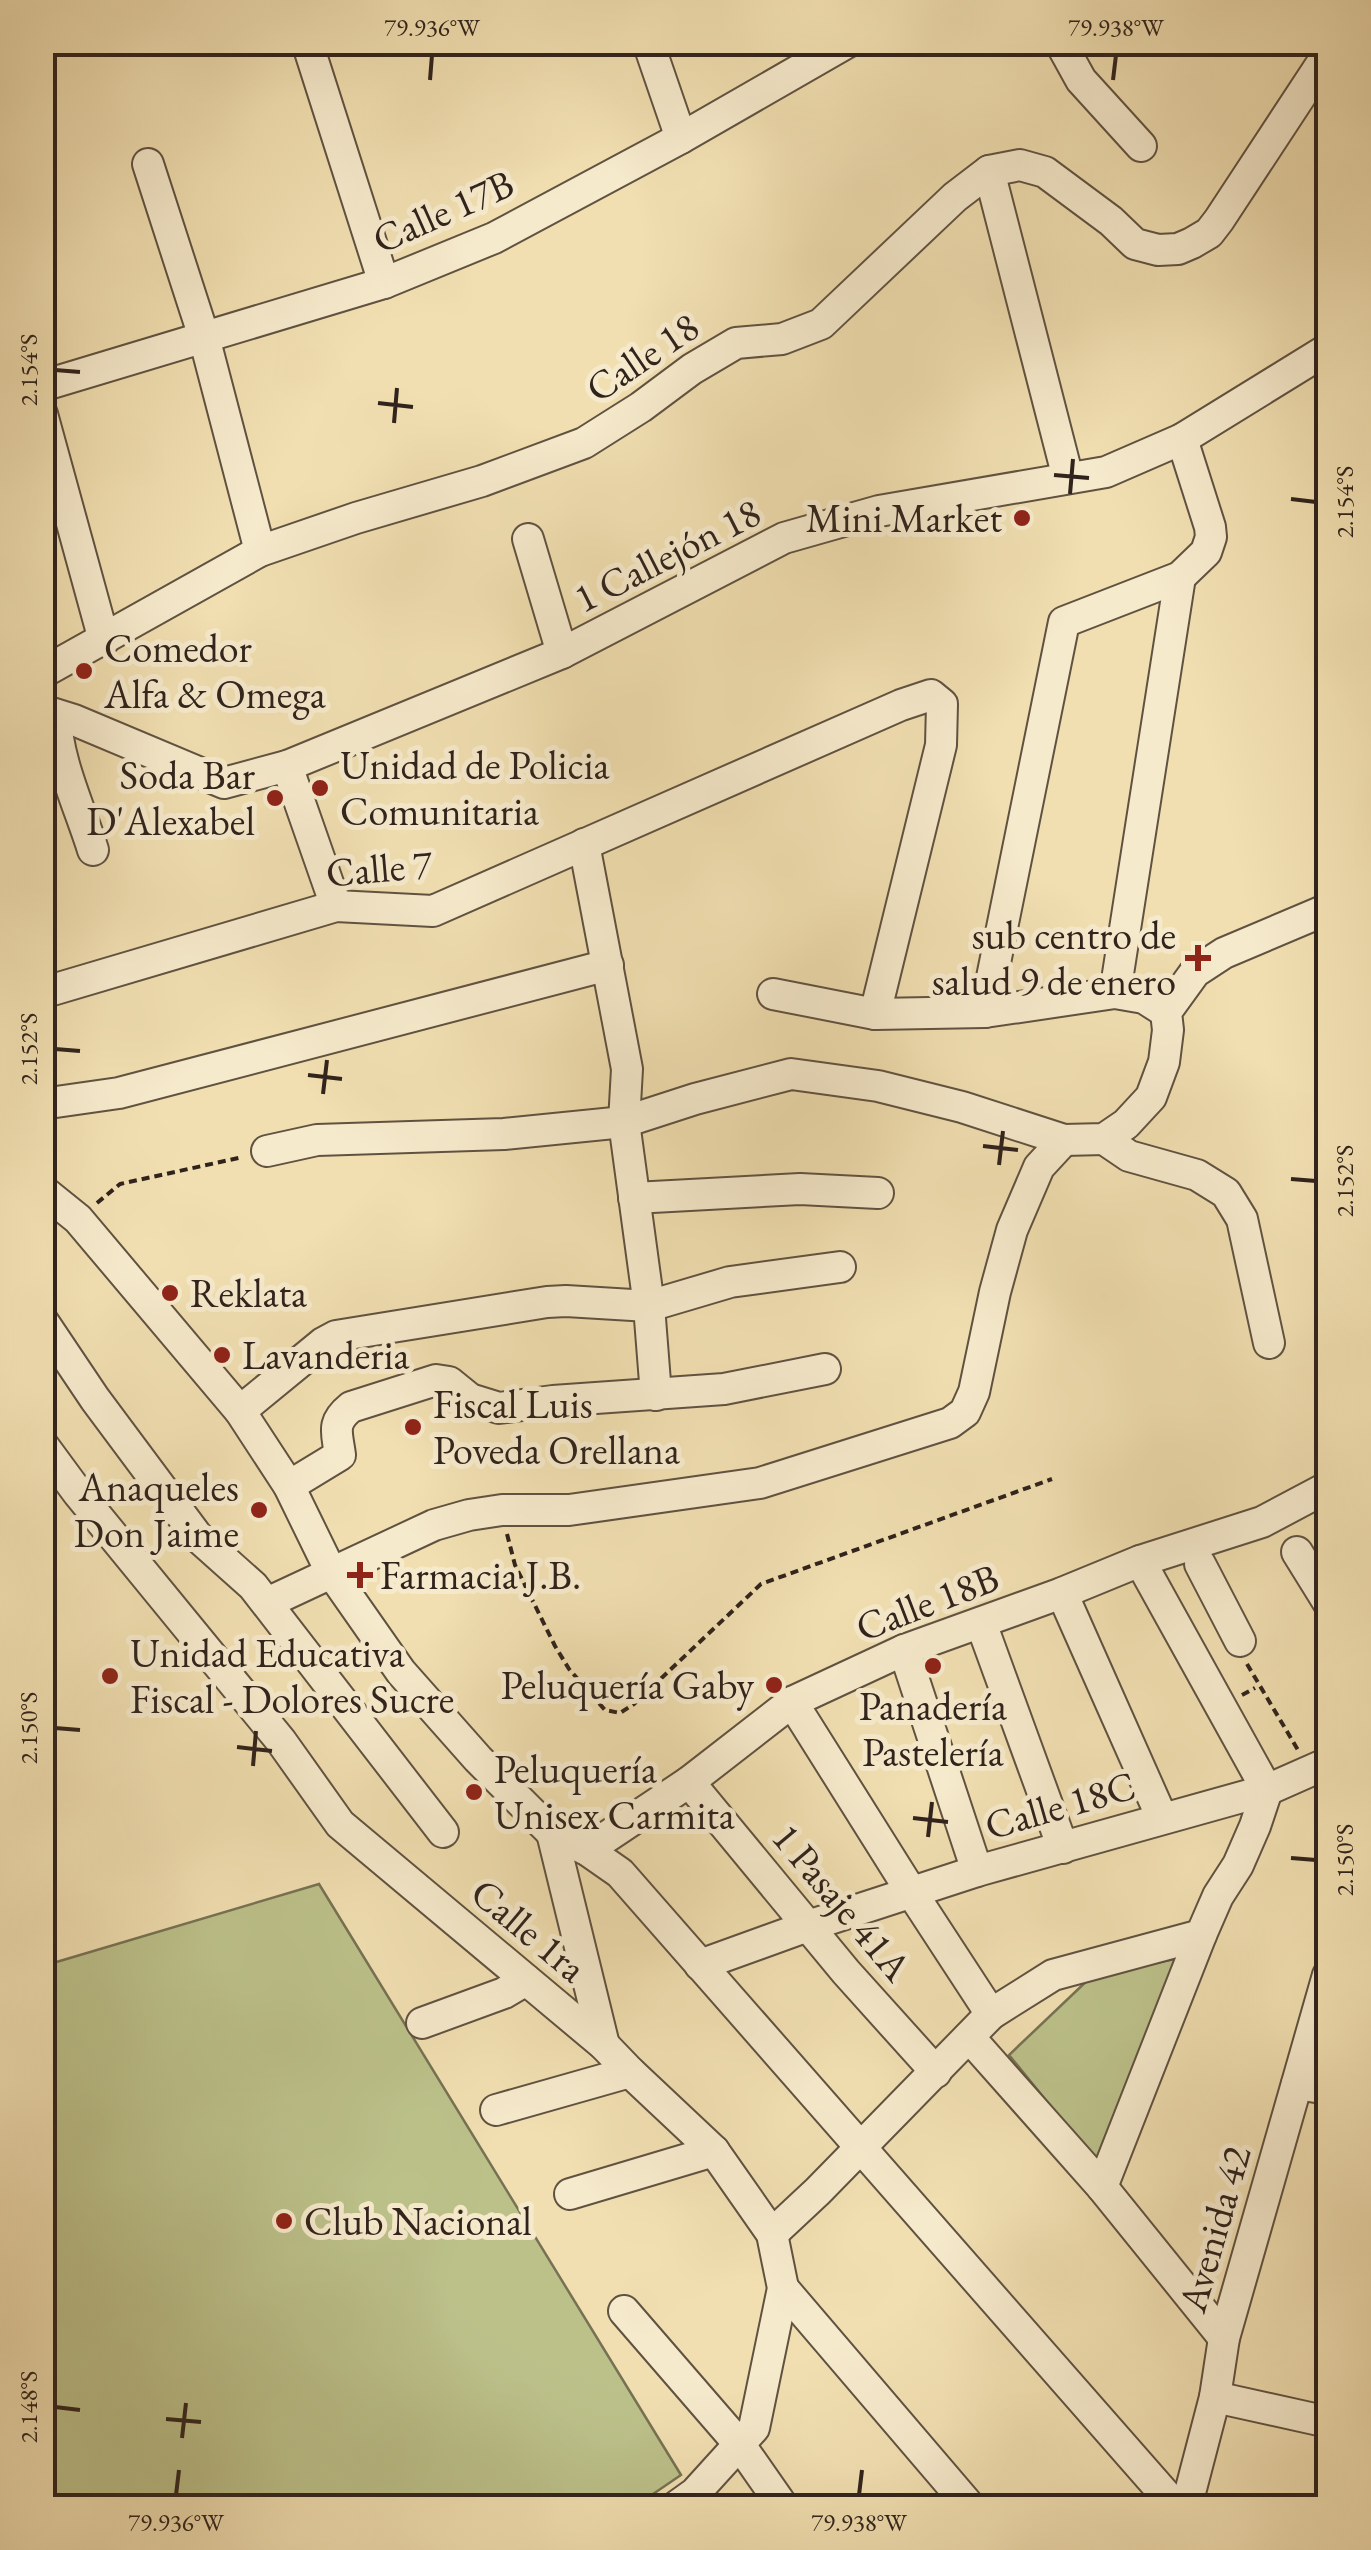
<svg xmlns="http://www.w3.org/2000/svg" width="1371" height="2550" viewBox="0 0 1371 2550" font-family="'EB Garamond',serif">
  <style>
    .green { fill: #bcc18a; stroke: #767253; stroke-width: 2.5 }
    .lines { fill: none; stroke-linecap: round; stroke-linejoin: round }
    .minor-casing { stroke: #605241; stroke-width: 34 }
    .path { stroke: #30231c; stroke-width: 4; stroke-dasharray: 8 5; stroke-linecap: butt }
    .minor { stroke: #f6eacc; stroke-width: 30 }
    .ticks { fill: none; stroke: #30231c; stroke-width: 4 }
    .poi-dot { fill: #8f2418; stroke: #f6eacc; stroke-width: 4 }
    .labels { text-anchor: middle; stroke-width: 10; stroke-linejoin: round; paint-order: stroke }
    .street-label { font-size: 40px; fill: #30231c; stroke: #f6eacc }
    .poi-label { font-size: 40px; fill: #30231c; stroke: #f6eacc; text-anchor: start }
    .neatline { fill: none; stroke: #30231c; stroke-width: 4 }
    .ticks-label { font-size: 25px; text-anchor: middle; fill: #30231c }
  </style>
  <rect width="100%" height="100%" fill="#f1dfb1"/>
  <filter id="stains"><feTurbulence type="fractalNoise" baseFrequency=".002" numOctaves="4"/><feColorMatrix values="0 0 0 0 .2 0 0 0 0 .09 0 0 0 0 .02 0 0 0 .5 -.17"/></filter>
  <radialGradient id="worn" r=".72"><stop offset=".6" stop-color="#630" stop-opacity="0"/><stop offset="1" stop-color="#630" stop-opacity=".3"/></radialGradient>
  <g class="green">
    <path d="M319 1884 681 2475 634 2507H43V1966Z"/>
    <path d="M1180 1958 1097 2163 1009 2055 1092 1976Z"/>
  </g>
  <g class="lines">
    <defs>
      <g id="minor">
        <path d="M307 42 384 283"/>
        <path d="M648 42 681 138"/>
        <path d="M1060 42 1081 80 1141 146"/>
        <path d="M148 164 204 337 260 551"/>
        <path d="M989 171 1068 478"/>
        <path d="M42 386 384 283 494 238 681 138 848 42"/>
        <path d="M42 414 104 640"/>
        <path d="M528 539 562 653"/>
        <path d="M42 673 260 551 356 518 482 481 584 443 641 407 692 369 736 343 782 339 821 324 955 197 989 171 1020 165 1045 172 1111 221 1135 244 1158 250 1178 249 1192 243 1209 233 1219 220 1328 54"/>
        <path d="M42 710 74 720 224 783 287 766 562 653 784 538 879 511 1106 472 1182 439 1328 349"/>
        <path d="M56 715C56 758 80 808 93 850"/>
        <path d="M287 766 336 906"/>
        <path d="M584 844 627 1069 624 1122 649 1306 656 1395"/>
        <path d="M42 993 336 906 433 911 901 705 931 695 942 704 941 745 875 1014"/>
        <path d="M1115 993 1180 577"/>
        <path d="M773 994 875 1014 985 1012 1115 993 1144 998 1166 1012"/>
        <path d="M985 1012 1064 622 1180 577 1206 552 1211 537 1210 527 1182 439"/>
        <path d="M42 1104 119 1093 608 965"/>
        <path d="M1104 1139 1129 1156 1197 1175 1226 1193 1242 1219 1269 1343"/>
        <path d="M267 1151 317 1140 504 1134 624 1122 695 1099 791 1074 878 1086 962 1107 1064 1140 1104 1139 1126 1124 1151 1097 1164 1062 1168 1030 1166 1012 1195 972 1224 953 1328 909"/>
        <path d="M42 1190 78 1219 240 1411 289 1486 331 1572 401 1672 478 1759 552 1833 587 1850 620 1873 1177 2508"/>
        <path d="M634 1198 800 1189 878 1193"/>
        <path d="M42 1320 95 1399 197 1536 253 1586 443 1832"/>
        <path d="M240 1411 323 1343 336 1336 547 1302 566 1301 649 1306 730 1282 840 1267"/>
        <path d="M42 1444 78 1493 281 1741 340 1824 604 2045 630 2072 714 2151 772 2234 783 2288 754 2428 695 2493 674 2508"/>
        <path d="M289 1486 340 1455C337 1432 331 1423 351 1407L436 1380 449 1382 470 1399 499 1408 553 1401 724 1389 825 1369"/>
        <path d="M1297 1552 1328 1602"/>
        <path d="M1140 1561 1267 1790"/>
        <path d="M1200 1564 1240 1641"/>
        <path d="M1062 1593 1162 1818"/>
        <path d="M267 1603 434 1525 469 1515 502 1510H569L760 1483 950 1423 965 1412 974 1392 995 1292 1012 1230 1039 1167 1064 1140"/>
        <path d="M981 1623 1063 1848"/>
        <path d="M904 1650 977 1871"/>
        <path d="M792 1702 912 1893 991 2014"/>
        <path d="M689 1782 846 1972 936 2072"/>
        <path d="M552 1833 604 2045"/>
        <path d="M587 1850 689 1782 792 1702 904 1650 1062 1593 1140 1561 1262 1522 1328 1487"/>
        <path d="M700 1965 808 1926 977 1871 1267 1790 1328 1763"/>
        <path d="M422 2023 504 1993 526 1980"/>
        <path d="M969 2037 1102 2187 1224 2338"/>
        <path d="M1297 2084 1328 2089"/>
        <path d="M496 2110 630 2072"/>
        <path d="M1102 2187 1201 1935"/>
        <path d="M570 2194 714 2151"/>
        <path d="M772 2234 818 2191 991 2014 1053 1975 1201 1935 1218 1896 1238 1865 1255 1826 1267 1790"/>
        <path d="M783 2288 971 2508"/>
        <path d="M624 2311 740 2445 784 2508"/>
        <path d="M1215 2397 1328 2422"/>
        <path d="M1186 2508 1215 2397 1224 2338 1328 1975"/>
      </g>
    </defs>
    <use href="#minor" class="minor-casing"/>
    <g class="path">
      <path d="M97 1203 120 1184 243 1157"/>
      <path d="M507 1534 515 1565 555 1646 569 1669 605 1710 620 1713 634 1704 761 1584 1052 1479"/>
      <path d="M1247 1664 1298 1750"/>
      <path d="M1242 1695 1255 1688"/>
    </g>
    <use href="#minor" class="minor"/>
  </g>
  <path class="ticks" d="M430 80 432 55M1113 80 1116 55M55 370 80 372M378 403 413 407M394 423 397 388M1054 475 1089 478M1070 494 1073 459M1291 499 1316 502M55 1049 80 1051M308 1075 342 1079M323 1094 327 1060M983 1146 1018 1150M999 1165 1003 1131M1291 1179 1316 1181M55 1728 80 1730M237 1747 272 1751M253 1766 256 1731M913 1818 948 1822M928 1837 932 1802M1291 1858 1316 1860M55 2407 80 2410M166 2419 201 2422M182 2438 186 2403M176 2495 179 2470M859 2495 862 2470"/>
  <g class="poi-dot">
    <circle cx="1022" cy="518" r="10"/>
    <circle cx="84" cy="671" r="10"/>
    <circle cx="320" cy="788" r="10"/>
    <circle cx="275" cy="798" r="10"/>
    <path d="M1193 943h10v10h10v10h-10v10h-10v-10h-10v-10h10z"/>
    <circle cx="170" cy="1293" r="10"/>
    <circle cx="222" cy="1355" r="10"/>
    <circle cx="413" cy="1427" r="10"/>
    <circle cx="259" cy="1510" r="10"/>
    <path d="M355 1560h10v10h10v10h-10v10h-10v-10h-10v-10h10z"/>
    <circle cx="933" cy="1666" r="10"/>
    <circle cx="110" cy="1676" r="10"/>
    <circle cx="774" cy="1685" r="10"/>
    <circle cx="474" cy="1792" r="10"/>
    <circle cx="284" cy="2221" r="10"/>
  </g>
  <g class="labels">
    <g class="street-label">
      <text transform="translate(443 211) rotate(-24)" y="14">Calle 17B</text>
      <text transform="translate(642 357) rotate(-34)" y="14">Calle 18</text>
      <text transform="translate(667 555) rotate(-27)" y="14">1 Callejón 18</text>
      <text transform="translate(379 868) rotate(-5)" y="14">Calle 7</text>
      <text transform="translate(927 1602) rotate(-21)" y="14">Calle 18B</text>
      <text transform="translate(1060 1805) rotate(-16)" y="14">Calle 18C</text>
      <text transform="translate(842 1902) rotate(50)" y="14">1 Pasaje 41A</text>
      <text transform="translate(529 1930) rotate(40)" y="14">Calle 1ra</text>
      <text transform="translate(1214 2229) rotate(-74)" y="14">Avenida 42</text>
    </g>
    <g class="poi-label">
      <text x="1002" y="532" text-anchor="end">Mini Market</text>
      <text x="104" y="662">Comedor<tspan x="104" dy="46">Alfa &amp; Omega</tspan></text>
      <text x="340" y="779">Unidad de Policia<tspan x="340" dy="46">Comunitaria</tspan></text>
      <text x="255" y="789" text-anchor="end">Soda Bar<tspan x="255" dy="46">D'Alexabel</tspan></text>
      <text x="1176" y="949" text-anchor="end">sub centro de<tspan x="1176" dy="46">salud 9 de enero</tspan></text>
      <text x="190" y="1307">Reklata</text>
      <text x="242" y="1369">Lavanderia</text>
      <text x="433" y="1418">Fiscal Luis<tspan x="433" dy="46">Poveda Orellana</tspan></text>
      <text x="239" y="1501" text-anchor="end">Anaqueles<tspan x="239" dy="46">Don Jaime</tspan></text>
      <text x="380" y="1589">Farmacia J.B.</text>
      <text x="130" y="1667">Unidad Educativa<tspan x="130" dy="46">Fiscal - Dolores Sucre</tspan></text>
      <text x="754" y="1699" text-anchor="end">Peluquería Gaby</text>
      <text x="933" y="1720" text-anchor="middle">Panadería<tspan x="933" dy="46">Pastelería</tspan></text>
      <text x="494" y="1783">Peluquería<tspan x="494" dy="46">Unisex Carmita</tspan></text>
      <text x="304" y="2235">Club Nacional</text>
    </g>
  </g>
  <rect width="1371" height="2550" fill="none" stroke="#f1dfb1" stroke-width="110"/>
  <rect x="55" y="55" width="1261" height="2440" class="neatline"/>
  <g class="ticks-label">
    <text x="432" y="36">79.936°W</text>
    <text x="1116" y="36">79.938°W</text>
    <text transform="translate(28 370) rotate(-90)" y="9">2.154°S</text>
    <text transform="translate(1344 502) rotate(-90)" y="9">2.154°S</text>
    <text transform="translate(28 1049) rotate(-90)" y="9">2.152°S</text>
    <text transform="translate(1344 1181) rotate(-90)" y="9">2.152°S</text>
    <text transform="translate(28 1728) rotate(-90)" y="9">2.150°S</text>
    <text transform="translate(1344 1860) rotate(-90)" y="9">2.150°S</text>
    <text transform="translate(28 2407) rotate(-90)" y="9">2.148°S</text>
    <text x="176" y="2531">79.936°W</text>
    <text x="859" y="2531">79.938°W</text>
  </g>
  <rect width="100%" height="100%" filter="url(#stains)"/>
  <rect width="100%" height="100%" fill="url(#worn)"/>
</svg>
